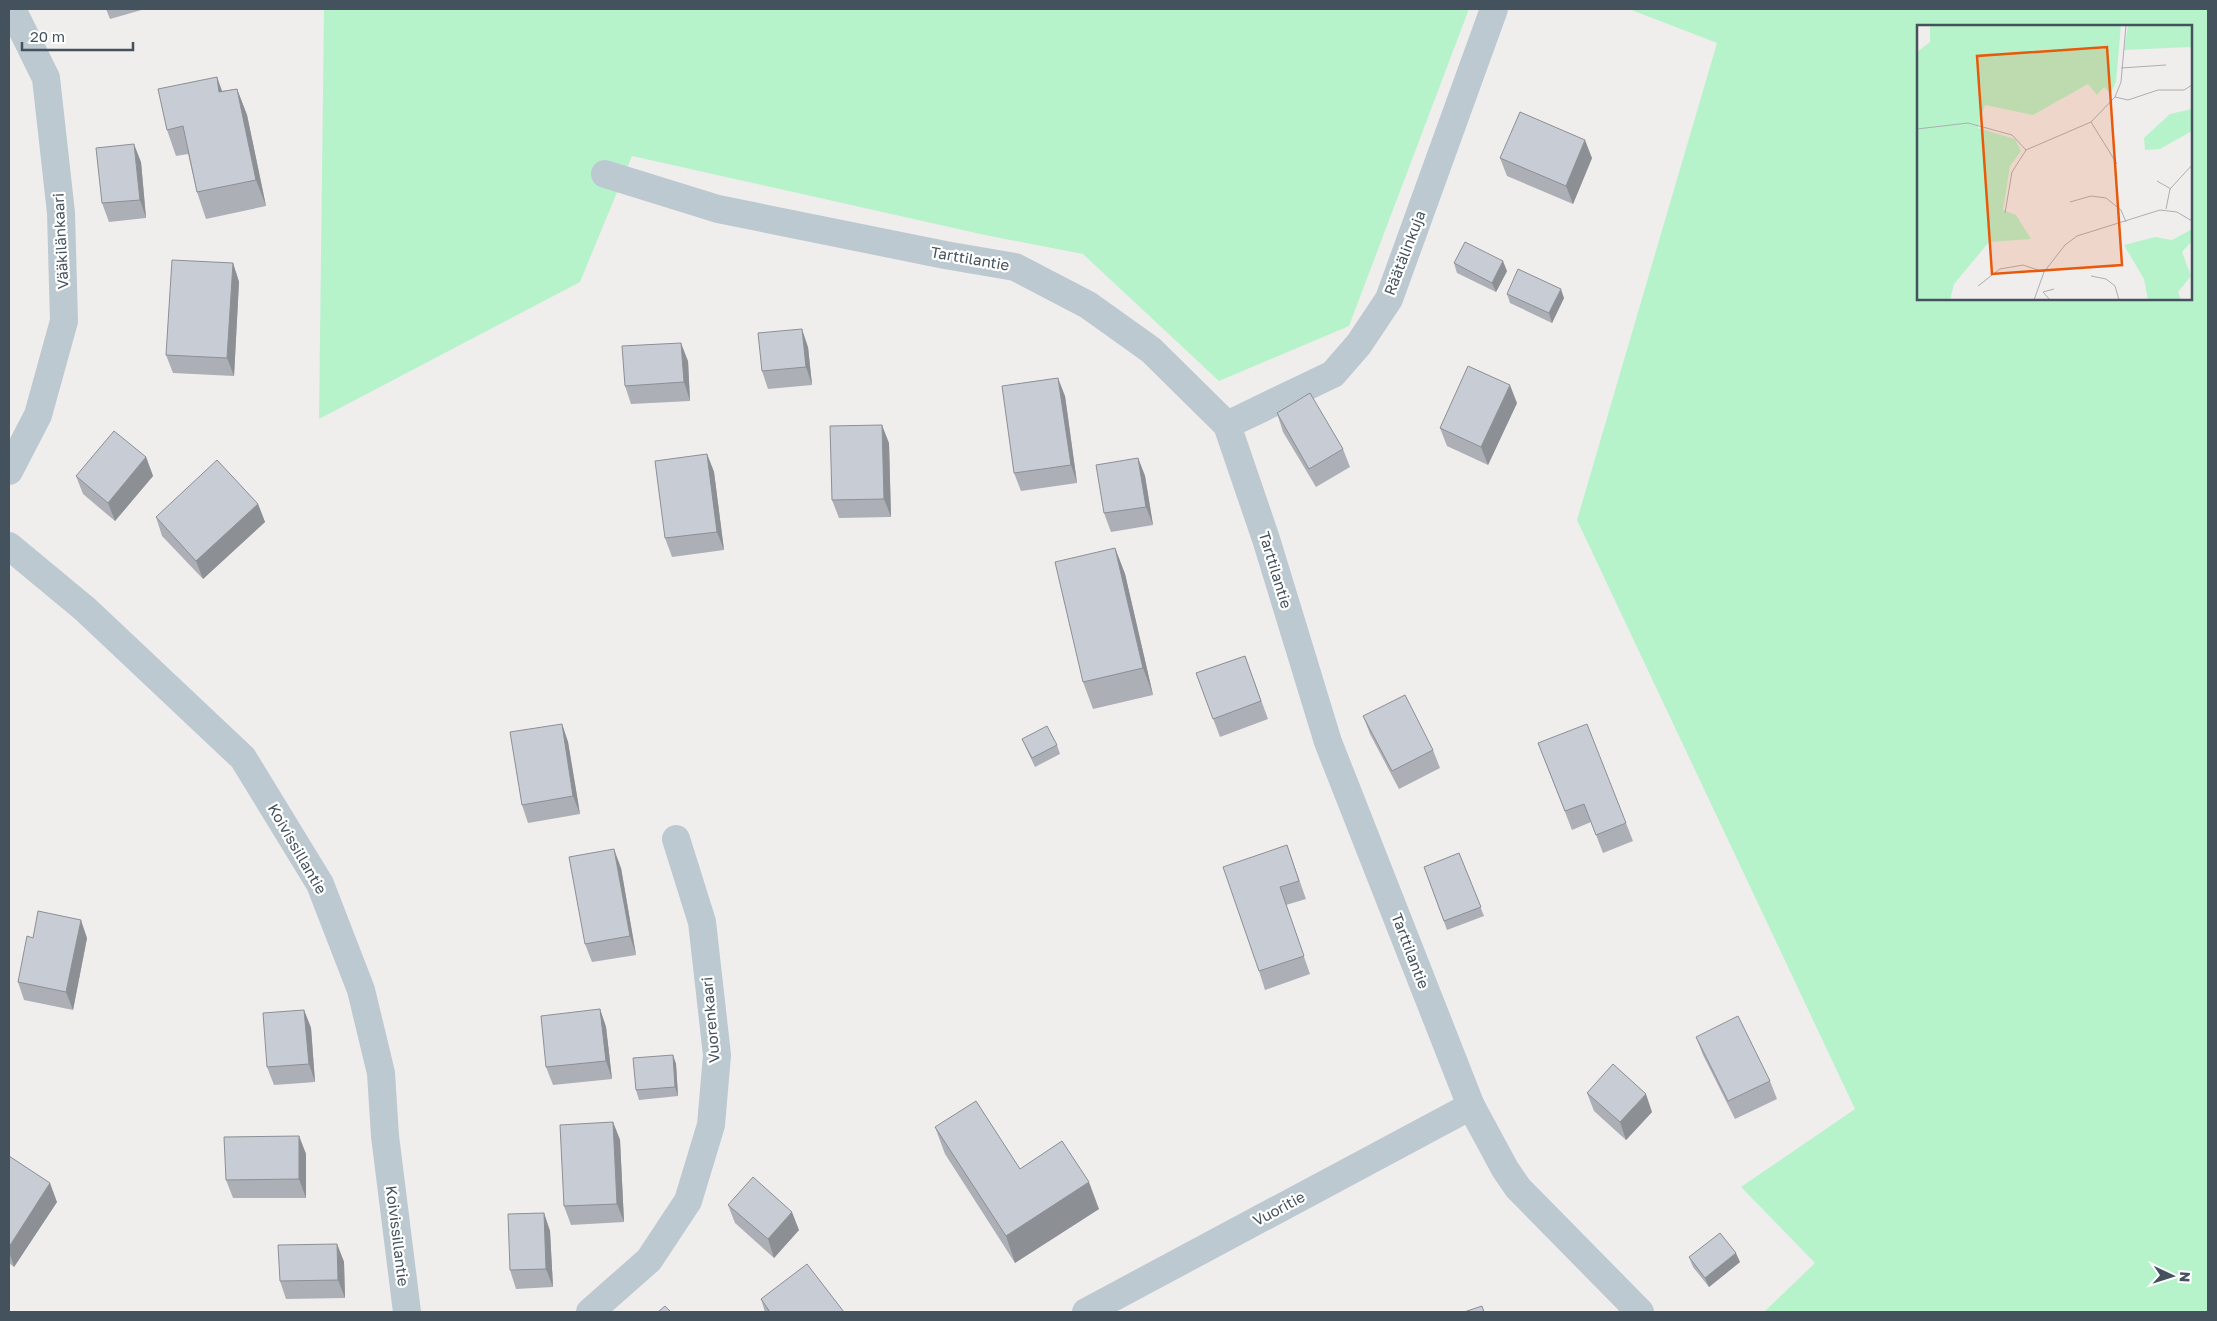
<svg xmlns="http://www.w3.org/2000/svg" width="2217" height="1321" viewBox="0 0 2217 1321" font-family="'Golos Text',sans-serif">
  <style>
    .green { fill: #b6f3cb; fill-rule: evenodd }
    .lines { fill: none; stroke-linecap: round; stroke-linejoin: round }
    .minor { stroke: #bcc9d1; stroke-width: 28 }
    .tertiary { stroke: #bcc9d1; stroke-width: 28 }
    .wall { fill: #acafb6 }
    .shaded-wall { fill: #8c8f94 }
    .building { fill: #c8ccd4; stroke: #8c8f94 }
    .labels { text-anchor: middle; stroke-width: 4.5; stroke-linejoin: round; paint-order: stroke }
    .street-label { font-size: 15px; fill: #44525d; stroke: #fff }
    .inset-road { fill: none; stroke: #abafb3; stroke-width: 1 }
    .view { fill: #e8590c; fill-opacity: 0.15; stroke: #e8590c; stroke-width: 2.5 }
    .inset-edge { fill: none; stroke: #44525d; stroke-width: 2.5 }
  </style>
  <rect width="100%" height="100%" fill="#f0eded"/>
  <g class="green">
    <path d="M324 9H1469L1349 326 1219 381 1083 254 985 235 632 156 580 282 319 419Z"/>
    <path d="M1629 9H2208V1312H1764L1815 1263 1741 1187 1855 1109 1577 520 1717 43ZM1918 26H2191V299H1918Z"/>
  </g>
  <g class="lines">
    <g class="minor">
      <path d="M605 174 718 209 945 255 1015 267 1088 305 1151 350 1227 425 1266 539 1328 742 1471 1106 1086 1312"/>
      <path d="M1227 425 1333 374 1359 344 1389 299 1494 9"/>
      <path d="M9 471 38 415 64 321 61 213 46 78 12 9"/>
      <path d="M590 1312 649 1260 688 1201 711 1125 717 1055 702 922 676 839"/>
    </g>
    <g class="tertiary">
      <path d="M9 546 85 609 243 758 320 884 361 990 381 1073 385 1136 407 1312"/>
      <path d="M1471 1106 1505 1169 1518 1188 1640 1312"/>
    </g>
  </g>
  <g class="wall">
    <path d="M106 9H145L110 19Z"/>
    <path d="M217 77 222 91 237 89 247 115 266 206 206 219 197 192 188 154 176 156 167 130Z"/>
    <path d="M1500 158H1592L1573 204 1507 176Z"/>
    <path d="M141 162 146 218 109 222 102 203Z"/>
    <path d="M233 263 239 282 234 376 173 373 166 355Z"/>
    <path d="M1454 263 1507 271 1496 292 1457 273Z"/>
    <path d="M1507 294 1564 298 1552 323 1510 303Z"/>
    <path d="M808 347 812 385 768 389 762 371Z"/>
    <path d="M688 361 690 401 631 404 625 386Z"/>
    <path d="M1065 396 1077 483 1021 491 1014 473Z"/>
    <path d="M1517 403 1488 465 1447 446 1440 428Z"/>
    <path d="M1277 413 1343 449 1350 467 1316 487 1283 432Z"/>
    <path d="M889 443 891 517 839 518 832 500Z"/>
    <path d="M707 454 714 472 724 550 672 557 665 538Z"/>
    <path d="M146 457 153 476 115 521 83 494 76 476Z"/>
    <path d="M1138 458 1145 476 1153 525 1111 532 1104 513Z"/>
    <path d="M258 504 265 522 203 579 162 536 156 517Z"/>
    <path d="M1115 548 1125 574 1153 695 1093 709 1083 682Z"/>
    <path d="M1245 656 1268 719 1220 737 1196 673Z"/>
    <path d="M1363 716 1433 750 1440 768 1399 789 1370 734Z"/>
    <path d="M562 724 568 742 580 814 528 823 522 805Z"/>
    <path d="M1022 739 1057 745 1060 754 1035 767 1026 748Z"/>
    <path d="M1538 743 1626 823 1633 841 1603 853 1591 822 1572 830Z"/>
    <path d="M1287 845 1306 899 1286 905 1310 974 1265 990 1259 971Z"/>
    <path d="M1459 853 1484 916 1447 930 1424 867Z"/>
    <path d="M621 868 636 955 592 962 585 944Z"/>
    <path d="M33 938H87L73 1010 24 1000 18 982Z"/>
    <path d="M600 1009 606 1027 612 1079 553 1085 546 1067Z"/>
    <path d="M304 1010 311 1028 315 1082 274 1085 267 1067Z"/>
    <path d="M1696 1037 1770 1081 1777 1099 1735 1119 1703 1055Z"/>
    <path d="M673 1055 676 1064 678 1096 639 1100 636 1090Z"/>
    <path d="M1587 1093 1652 1112 1626 1140 1594 1111Z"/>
    <path d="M613 1122 620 1140 624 1222 571 1225 564 1206Z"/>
    <path d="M935 1127 1099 1209 1015 1263 945 1154Z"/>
    <path d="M299 1136 306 1154V1198H233L226 1180Z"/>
    <path d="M9 1156 57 1202 14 1267 9 1263Z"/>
    <path d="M728 1205 799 1230 774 1258 735 1223Z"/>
    <path d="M544 1213 550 1231 553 1287 516 1289 510 1270Z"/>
    <path d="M337 1244 344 1262 345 1298 286 1299 280 1281Z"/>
    <path d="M1689 1257 1740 1262 1709 1287 1693 1267Z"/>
    <path d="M761 1299 844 1312H765Z"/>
  </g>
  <g class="shaded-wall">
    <path d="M217 77 226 103 219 92Z"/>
    <path d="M237 89 247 115 266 206 256 180Z"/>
    <path d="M1585 140 1592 158 1573 204 1566 186Z"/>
    <path d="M134 144 141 162 146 218 140 200Z"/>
    <path d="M1503 261 1507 271 1496 292 1492 283Z"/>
    <path d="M233 263 239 282 234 376 227 358Z"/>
    <path d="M1561 289 1564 298 1552 323 1549 313Z"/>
    <path d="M802 329 808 347 812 385 806 367Z"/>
    <path d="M681 343 688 361 690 401 684 382Z"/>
    <path d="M1058 378 1065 396 1077 483 1071 465Z"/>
    <path d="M1510 385 1517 403 1488 465 1481 447Z"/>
    <path d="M882 425 889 443 891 517 884 499Z"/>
    <path d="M707 454 714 472 724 550 717 532Z"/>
    <path d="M146 457 153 476 115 521 108 503Z"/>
    <path d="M1138 458 1145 476 1153 525 1146 507Z"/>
    <path d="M258 504 265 522 203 579 196 561Z"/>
    <path d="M1115 548 1125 574 1153 695 1143 668Z"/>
    <path d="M562 724 568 742 580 814 573 796Z"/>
    <path d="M614 849 621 868 636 955 630 936Z"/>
    <path d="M81 920 87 938 73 1010 66 992Z"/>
    <path d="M600 1009 606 1027 612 1079 606 1061Z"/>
    <path d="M304 1010 311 1028 315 1082 309 1064Z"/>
    <path d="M673 1055 676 1064 678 1096 675 1087Z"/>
    <path d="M1646 1094 1652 1112 1626 1140 1620 1122Z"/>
    <path d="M613 1122 620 1140 624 1222 617 1204Z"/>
    <path d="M299 1136 306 1154V1198L299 1179Z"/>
    <path d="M1089 1182 1099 1209 1015 1263 1006 1236Z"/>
    <path d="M50 1183 57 1202 14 1267 9 1251V1247Z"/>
    <path d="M792 1212 799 1230 774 1258 768 1239Z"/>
    <path d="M544 1213 550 1231 553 1287 546 1269Z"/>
    <path d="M337 1244 344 1262 345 1298 338 1280Z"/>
    <path d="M1736 1253 1740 1262 1709 1287 1705 1278Z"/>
  </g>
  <g class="building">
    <path d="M217 77 219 92 237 89 256 180 197 192 183 126 167 130 158 89Z"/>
    <path d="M1520 112 1585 140 1566 186 1500 158Z"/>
    <path d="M134 144 140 200 102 203 96 148Z"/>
    <path d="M1465 242 1503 261 1492 283 1454 263Z"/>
    <path d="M172 260 233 263 227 358 166 355Z"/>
    <path d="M1518 269 1561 289 1549 313 1507 294Z"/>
    <path d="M802 329 806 367 762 371 758 333Z"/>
    <path d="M681 343 684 382 625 386 622 346Z"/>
    <path d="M1468 366 1510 385 1481 447 1440 428Z"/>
    <path d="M1058 378 1071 465 1014 473 1002 386Z"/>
    <path d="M1310 393 1343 449 1309 469 1277 413Z"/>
    <path d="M882 425 884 499 832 500 830 426Z"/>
    <path d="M114 431 146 457 108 503 76 476Z"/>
    <path d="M707 454 717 532 665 538 655 461Z"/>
    <path d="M1138 458 1146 507 1104 513 1096 465Z"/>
    <path d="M217 460 258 504 196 561 156 517Z"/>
    <path d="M1115 548 1143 668 1083 682 1055 562Z"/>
    <path d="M1245 656 1261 701 1213 719 1196 673Z"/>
    <path d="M1405 695 1433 750 1392 771 1363 716Z"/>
    <path d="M562 724 573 796 522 805 510 732Z"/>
    <path d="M1587 724 1626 823 1596 835 1584 804 1565 811 1538 743Z"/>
    <path d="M1047 726 1057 745 1032 758 1022 739Z"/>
    <path d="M1287 845 1299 881 1280 887 1304 956 1259 971 1223 867Z"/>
    <path d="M614 849 630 936 585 944 569 857Z"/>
    <path d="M1459 853 1481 907 1444 921 1424 867Z"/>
    <path d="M38 911 81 920 66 992 18 982 27 936 33 938Z"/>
    <path d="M600 1009 606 1061 546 1067 541 1016Z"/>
    <path d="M304 1010 309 1064 267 1067 263 1013Z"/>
    <path d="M1738 1016 1770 1081 1728 1101 1696 1037Z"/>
    <path d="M673 1055 675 1087 636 1090 633 1058Z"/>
    <path d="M1613 1064 1646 1094 1620 1122 1587 1093Z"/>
    <path d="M976 1101 1020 1169 1062 1141 1089 1182 1006 1236 935 1127Z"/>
    <path d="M613 1122 617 1204 564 1206 560 1125Z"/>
    <path d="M299 1136V1179L226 1180 224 1137Z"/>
    <path d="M9 1156 50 1183 9 1247Z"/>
    <path d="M753 1177 792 1212 768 1239 728 1205Z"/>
    <path d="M544 1213 546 1269 510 1270 508 1214Z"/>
    <path d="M1720 1233 1736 1253 1705 1278 1689 1257Z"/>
    <path d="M337 1244 338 1280 280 1281 278 1245Z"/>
    <path d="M807 1264 844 1312H770L761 1299Z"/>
    <path d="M665 1306 671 1312H658Z"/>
    <path d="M1482 1306 1484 1312H1464Z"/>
  </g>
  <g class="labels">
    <g class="street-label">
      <text transform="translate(61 241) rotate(-93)" y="5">Vääkilänkaari</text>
      <text transform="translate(1405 253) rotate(-69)" y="5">Räätälinkuja</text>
      <text transform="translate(970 259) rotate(10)" y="5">Tarttilantie</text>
      <text transform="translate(1275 570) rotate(73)" y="5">Tarttilantie</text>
      <text transform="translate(297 849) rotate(60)" y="5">Koivissillantie</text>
      <text transform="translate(1410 951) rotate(69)" y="5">Tarttilantie</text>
      <text transform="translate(711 1020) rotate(-95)" y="5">Vuorenkaari</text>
      <text transform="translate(1279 1209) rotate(-28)" y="5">Vuoritie</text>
      <text transform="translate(397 1236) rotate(83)" y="5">Koivissillantie</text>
    </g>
  </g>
  <g transform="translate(1917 25)">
    <rect width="275" height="275" fill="#f0eded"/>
    <path d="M13 0H204L199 57 194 68 187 62 180 70 171 59 116 90 68 80 61 103 98 114 104 126 93 141 86 185 99 190 114 214 72 217 37 259 33 275H0V27L13 17ZM211 0H275V27L273 22 207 25ZM275 84V106L243 124 228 125 227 113 253 89ZM275 204V216L265 227 274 251 261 267 264 275H231L227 254 207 220 238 212 255 215Z" fill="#b6f3cb"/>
    <path class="inset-road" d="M204 43 249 40M198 72 211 75 241 65H267L275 60M174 97 200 139M0 104 51 98 95 110 109 125M240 156 254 164M153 177 174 171 189 173 204 185 209 197M249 184 253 164 275 140M88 188 95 147 109 125 174 97 198 72 204 57 209 0M174 251 189 254 198 261 202 275M61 261 83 244 106 240 127 247M117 275 127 247 148 220 160 211 243 185 260 187 275 196M133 275 126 267 137 264"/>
    <path class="view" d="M190 22 205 240 75 249 60 31Z"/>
    <rect width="275" height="275" class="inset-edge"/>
  </g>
  <rect width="2217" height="1321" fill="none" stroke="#44525d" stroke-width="20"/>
  <g transform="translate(2172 1276) rotate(94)" stroke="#ffffff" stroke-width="4" paint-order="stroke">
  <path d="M0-4L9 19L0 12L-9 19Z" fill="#44525d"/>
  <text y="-8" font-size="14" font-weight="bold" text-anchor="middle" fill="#44525d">N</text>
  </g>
  <path d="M22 42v8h111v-8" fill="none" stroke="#44525d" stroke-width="2.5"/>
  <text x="30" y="42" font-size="15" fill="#44525d" stroke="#ffffff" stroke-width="4" paint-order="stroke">20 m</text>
</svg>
